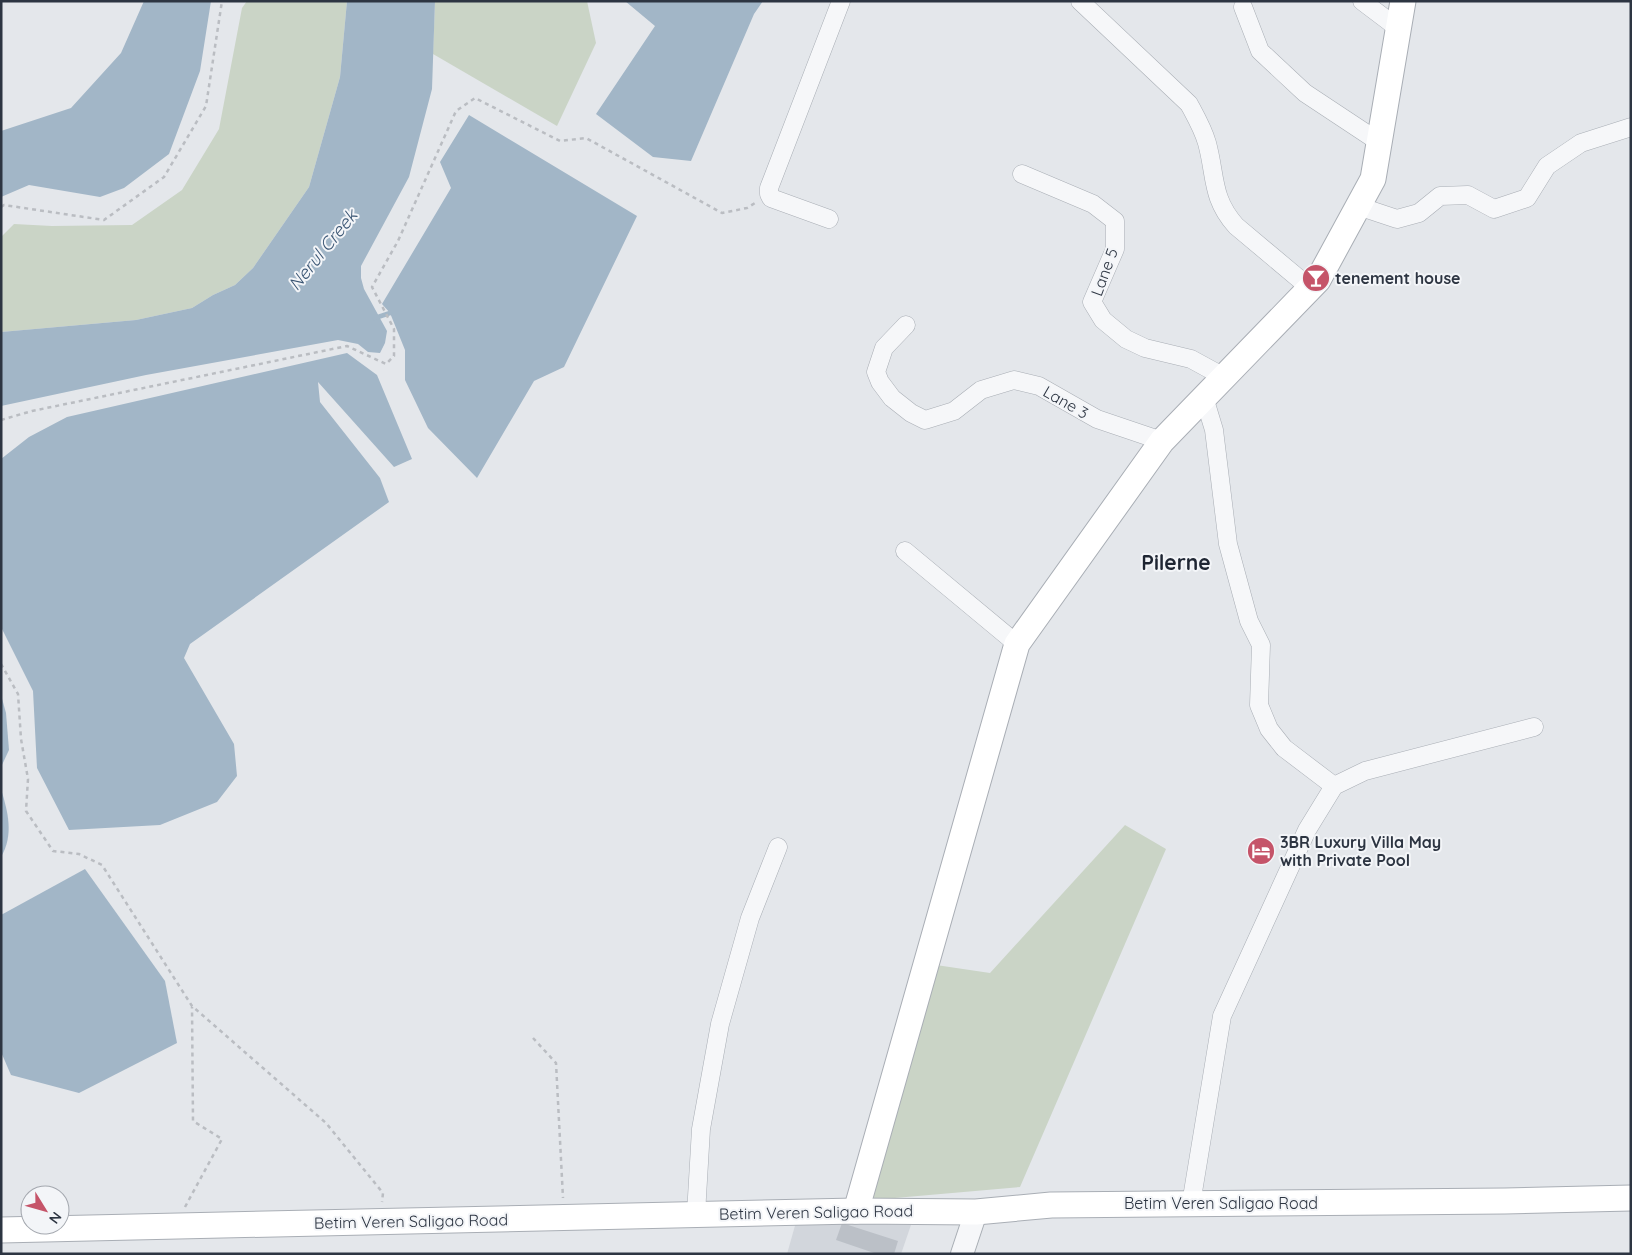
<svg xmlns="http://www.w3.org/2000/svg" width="1632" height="1255" viewBox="0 0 1632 1255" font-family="Quicksand,sans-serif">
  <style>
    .built { fill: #d2d6dc }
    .green { fill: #cad4c6 }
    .water { fill: #a2b6c7 }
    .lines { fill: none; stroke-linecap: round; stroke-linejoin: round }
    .stream { stroke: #a2b6c7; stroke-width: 4.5 }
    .building { fill: #bbc0c7 }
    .minor-casing { stroke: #a9aeb5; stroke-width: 19 }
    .tertiary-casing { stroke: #a9aeb5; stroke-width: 24 }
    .secondary-casing { stroke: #a9aeb5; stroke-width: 27 }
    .path { stroke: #babdc2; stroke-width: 2.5; stroke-dasharray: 4 4; stroke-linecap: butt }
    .minor { stroke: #f6f7f9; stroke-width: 18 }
    .tertiary { stroke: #f6f7f9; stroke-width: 22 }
    .secondary { stroke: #fff; stroke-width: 25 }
    .labels { text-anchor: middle; stroke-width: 4; stroke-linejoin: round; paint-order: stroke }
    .street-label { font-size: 16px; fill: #2d3542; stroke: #f3f5f8 }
    .poi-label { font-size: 16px; font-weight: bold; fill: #2d3542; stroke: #f3f5f8; text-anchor: start }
    .water-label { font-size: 18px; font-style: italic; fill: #3a5573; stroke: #f3f5f8 }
    .district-label { font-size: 21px; font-weight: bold; fill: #1f2633; stroke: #f3f5f8 }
  </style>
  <rect width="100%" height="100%" fill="#e4e7eb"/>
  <path class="built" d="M796 1222 911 1225 901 1254H787Z"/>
  <g class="green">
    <path d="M247 1H347L340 77 309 187 253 268 235 285 213 295 192 308 136 320 1 332V237L14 224 52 226 132 225 182 190 219 129 242 8Z"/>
    <path d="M435 1H587L596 43 557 126 433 54Z"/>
    <path d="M1125 825 1166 849 1020 1187 872 1200 936 965 990 973Z"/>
  </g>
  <g class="water">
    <path d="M144 1H211L200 71 169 154 124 188 100 197 29 185 1 197V131L71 108 121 53Z"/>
    <path d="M347 1H435L432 89 409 177 361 266V278L364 289 387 331 385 343 380 353 368 352 358 344 338 340 146 375 1 406V332L136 320 192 308 213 295 235 285 253 268 309 187 340 77Z"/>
    <path d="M625 1H763L754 14 691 161 653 157 596 114 655 26Z"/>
    <path d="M469 115 637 216 564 367 534 381 477 478 428 428 405 380V350L390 313 382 304 451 188 440 162Z"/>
    <path d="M347 353 377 375 412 459 394 467 318 382 320 402 380 478 389 502 190 644 184 658 234 744 237 776 217 802 160 825 69 830 37 768 33 691 1 627V459L29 437 67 417Z"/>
    <path d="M1 695 6 713 9 750 1 767Z"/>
    <path d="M1 789C8 812 14 835 1 857Z"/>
    <path d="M85 869 165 981 177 1043 79 1093 11 1075 1 1052V915Z"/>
  </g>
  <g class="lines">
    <path class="stream" d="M375 318 390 313"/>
  </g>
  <path class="building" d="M842 1223 898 1241 894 1254H877L836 1240Z"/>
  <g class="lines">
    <defs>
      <g id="minor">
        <path d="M1080 1 1189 104C1196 117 1203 129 1207 143 1216 176 1211 198 1236 226L1310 288"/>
        <path d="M1362 1 1399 29"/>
        <path d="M1243 7 1260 51 1305 93 1379 142"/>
        <path d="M1022 174 1093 204 1115 221V249L1092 302 1103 320 1126 339 1145 348 1191 359 1224 377"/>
        <path d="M1358 206 1397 219 1419 213 1440 196 1468 195 1494 209 1527 198 1547 166 1581 143 1631 127"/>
        <path d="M829 219 771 198 769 194V188L841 1"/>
        <path d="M906 325 884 348 876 372 880 382 892 398 911 413 925 420 954 411 981 390 1014 380 1039 386 1097 419 1162 441"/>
        <path d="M1204 397 1214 430 1228 544 1249 621 1261 645 1259 705 1269 729 1284 748 1334 786"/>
        <path d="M905 551 1017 644"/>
        <path d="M1191 1204 1222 1016 1307 830 1334 786 1365 771 1534 727"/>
        <path d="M696 1214 701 1129 720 1024 750 918 778 847"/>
      </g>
      <path id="tertiary" d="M962 1254 976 1212"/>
      <g id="secondary">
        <path d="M856 1211 1017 644 1162 441 1318 280 1373 179 1403 1"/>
        <path d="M1 1230 856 1211 976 1212 1051 1205 1505 1201 1631 1198"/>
      </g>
    </defs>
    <use href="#minor" class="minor-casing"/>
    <use href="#tertiary" class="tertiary-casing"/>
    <use href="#secondary" class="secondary-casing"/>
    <g class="path">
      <path d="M1 207 4 205 104 220 164 177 206 106 222 1"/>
      <path d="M1 420 32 411 347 346 386 364 394 356V329L372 287 398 241 456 111 475 98 560 141 586 138 722 213 747 208 755 203"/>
      <path d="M1 664 18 694 21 739 28 779 26 811 53 851 79 854 102 865 192 1006 326 1123 383 1193 382 1202"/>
      <path d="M533 1038 556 1063 563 1198"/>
      <path d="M185 1207 222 1139 193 1121 192 1007"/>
    </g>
    <use href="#minor" class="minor"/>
    <use href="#tertiary" class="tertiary"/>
    <use href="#secondary" class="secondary"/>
  </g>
  <defs>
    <symbol id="bar-disc" viewBox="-11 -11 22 22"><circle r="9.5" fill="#c55469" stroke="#f3f5f8"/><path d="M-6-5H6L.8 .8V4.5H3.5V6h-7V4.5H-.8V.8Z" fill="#fff"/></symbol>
    <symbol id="hotel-disc" viewBox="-11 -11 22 22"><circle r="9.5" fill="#c55469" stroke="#f3f5f8"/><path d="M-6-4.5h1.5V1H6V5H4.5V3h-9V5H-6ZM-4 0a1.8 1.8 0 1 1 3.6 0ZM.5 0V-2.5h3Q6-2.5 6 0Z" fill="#fff"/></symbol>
  </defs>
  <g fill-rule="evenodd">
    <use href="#bar-disc" x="1300" y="262" width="32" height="32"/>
    <use href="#hotel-disc" x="1245" y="835" width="32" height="32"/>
  </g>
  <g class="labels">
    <g class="street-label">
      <text transform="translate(1104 272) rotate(-70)" y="6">Lane 5</text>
      <text transform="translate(1066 402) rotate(30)" y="6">Lane 3</text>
      <text x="1221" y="1209">Betim Veren Saligao Road</text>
      <text transform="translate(816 1212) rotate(-1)" y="6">Betim Veren Saligao Road</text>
      <text transform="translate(411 1221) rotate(-1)" y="6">Betim Veren Saligao Road</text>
    </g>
    <g class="poi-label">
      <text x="1335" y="284">tenement house</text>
      <text x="1280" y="848">3BR Luxury Villa May<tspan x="1280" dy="18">with Private Pool</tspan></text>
    </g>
    <g class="water-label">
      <text transform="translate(323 250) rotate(-51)" y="6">Nerul Creek</text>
    </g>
    <g class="district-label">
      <text x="1176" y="570">Pilerne</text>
    </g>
  </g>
  <rect width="1632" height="1255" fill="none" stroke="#2d3542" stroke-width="5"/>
  <g transform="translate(45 1210) rotate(127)"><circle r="24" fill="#f3f5f8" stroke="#a4a8af"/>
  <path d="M0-4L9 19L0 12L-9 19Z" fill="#c55469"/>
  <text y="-8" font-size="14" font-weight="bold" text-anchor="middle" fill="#2d3542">N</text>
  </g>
</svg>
